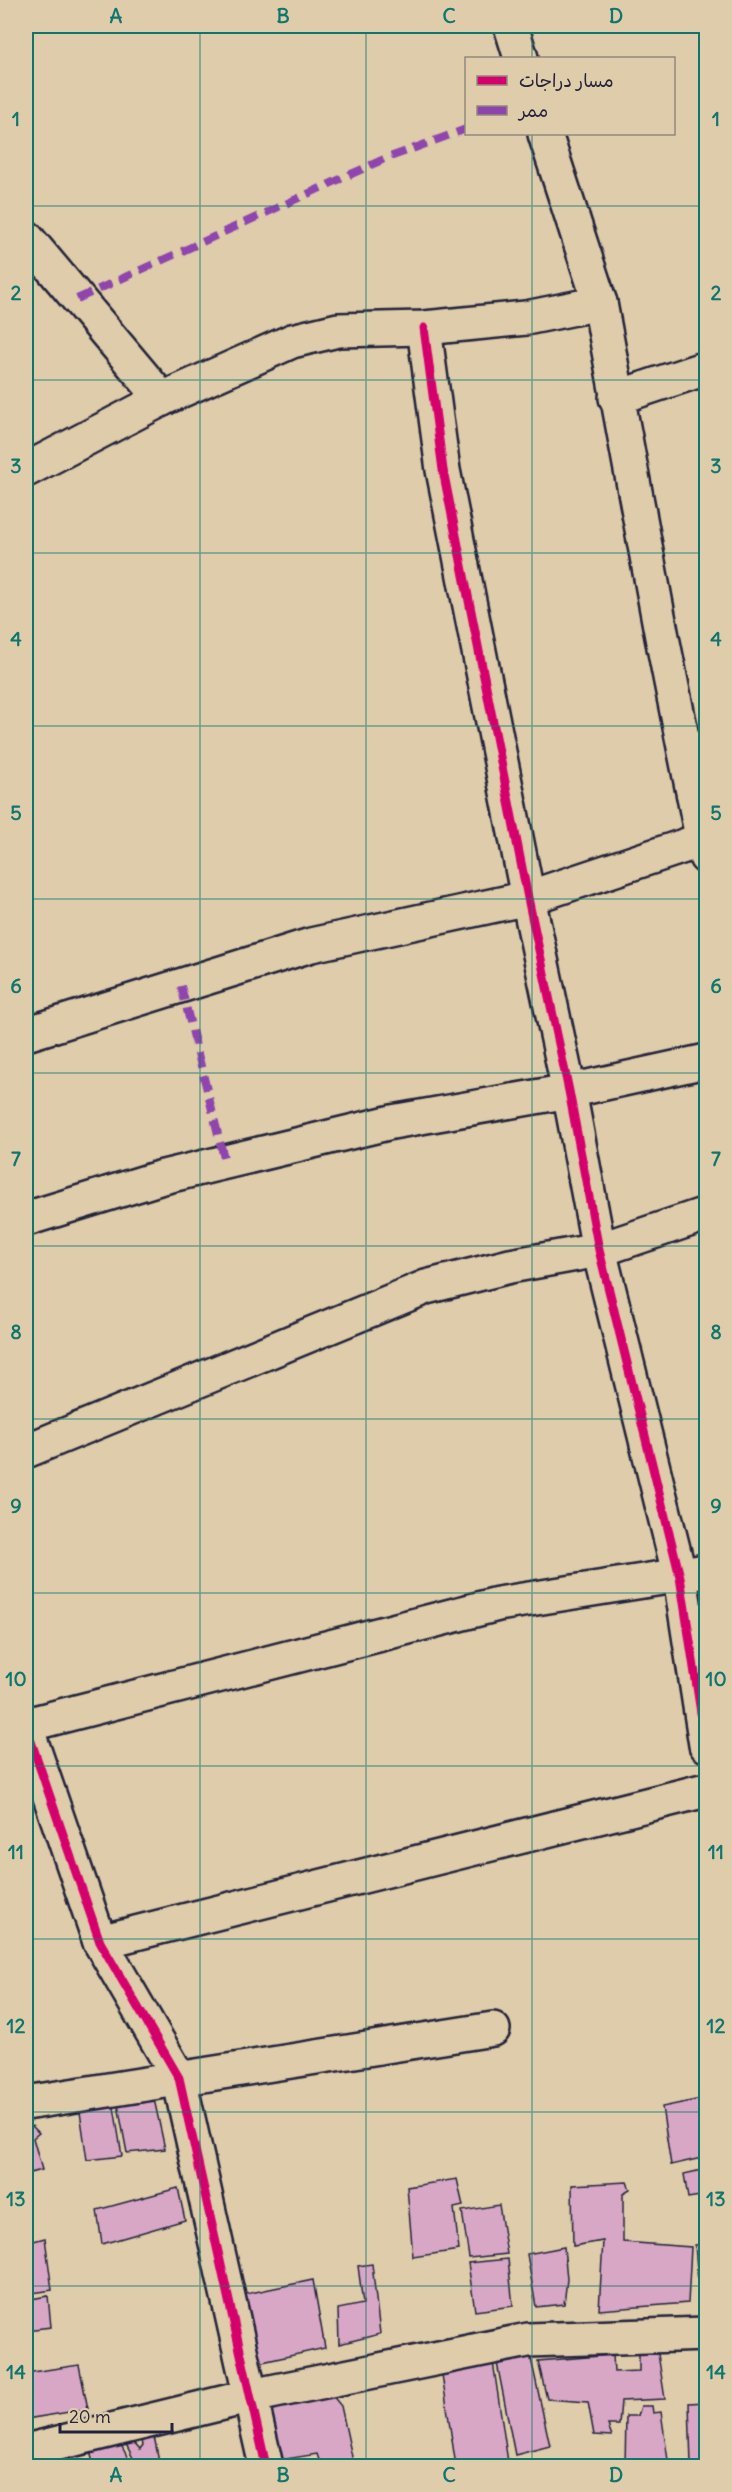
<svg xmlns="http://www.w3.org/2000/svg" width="732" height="2492" viewBox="0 0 732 2492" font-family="Delius,'Playpen Sans Arabic',sans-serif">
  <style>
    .building { fill: #d8a7c6; stroke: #22223b; stroke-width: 1.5 }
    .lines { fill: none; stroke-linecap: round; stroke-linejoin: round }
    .street-casing { stroke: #22223b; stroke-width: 38 }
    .street { stroke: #deccaa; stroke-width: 33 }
    .quiet { stroke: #8e44ad; stroke-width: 8; stroke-dasharray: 15 8; stroke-linecap: butt }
    .cycleway-casing { stroke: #deccaa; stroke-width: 13 }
    .cycleway { stroke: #d6006c; stroke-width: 9 }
    .grid { fill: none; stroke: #0f766e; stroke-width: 1.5; stroke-opacity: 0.55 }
    .neatline { fill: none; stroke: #0f766e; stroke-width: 2 }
    .grid-label { font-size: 20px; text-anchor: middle; font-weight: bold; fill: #0f766e }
  </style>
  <rect width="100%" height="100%" fill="#deccaa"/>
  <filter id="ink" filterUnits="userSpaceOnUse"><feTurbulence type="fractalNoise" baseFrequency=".0167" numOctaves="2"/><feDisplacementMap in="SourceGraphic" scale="12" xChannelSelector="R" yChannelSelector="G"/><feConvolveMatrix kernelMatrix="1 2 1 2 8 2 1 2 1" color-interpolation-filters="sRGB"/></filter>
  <g filter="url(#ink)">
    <g class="building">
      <path d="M706 2098V2157L671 2165 662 2107Z"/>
      <path d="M154 2099 165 2149 127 2153 118 2105Z"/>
      <path d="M114 2107 122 2156 87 2160 80 2112Z"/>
      <path d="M32 2126 39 2133 33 2138 42 2170 26 2174V2128L27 2130Z"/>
      <path d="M706 2169V2195L688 2198 684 2174Z"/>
      <path d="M457 2179 463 2206 454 2208 459 2250 413 2257 407 2187Z"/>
      <path d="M627 2182 630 2189 623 2193V2242L691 2247 688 2303 599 2310 603 2241 573 2246 572 2185Z"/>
      <path d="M178 2188 185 2220 102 2244 97 2210Z"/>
      <path d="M499 2205 507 2254 469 2258 462 2211Z"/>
      <path d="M45 2238 52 2290 26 2294V2243Z"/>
      <path d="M706 2243V2305H700L695 2245Z"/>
      <path d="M564 2247 567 2279 564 2304 536 2307 527 2254Z"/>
      <path d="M508 2259 513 2306 475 2311 468 2263Z"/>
      <path d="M372 2264 380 2334 339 2344 338 2309 363 2304 358 2266Z"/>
      <path d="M313 2280 325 2348 258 2363 241 2295Z"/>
      <path d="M48 2296 51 2327 26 2330V2300Z"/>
      <path d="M530 2354 550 2446 515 2455 496 2358Z"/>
      <path d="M639 2354H658L665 2399 621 2401 619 2425H608L612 2436 594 2435 588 2402 547 2399 538 2361 613 2355 614 2372 639 2371Z"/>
      <path d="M493 2362 508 2462 491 2466H456L441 2368Z"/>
      <path d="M79 2365 88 2409 26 2419V2373Z"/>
      <path d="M332 2395 341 2406 354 2466H321L317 2454 280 2460 267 2405Z"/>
      <path d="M706 2402V2465H691L689 2403Z"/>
      <path d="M641 2406H652L653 2413 661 2412 668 2460 625 2466 626 2416H638Z"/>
      <path d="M153 2431 160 2466H137L125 2442 131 2439 140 2449 143 2445 141 2436Z"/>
      <path d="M119 2441 132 2466H94L89 2448Z"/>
    </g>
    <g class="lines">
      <defs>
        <g id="street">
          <path d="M511 26 521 58"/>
          <path d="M545 134 600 303 662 637 706 857"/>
          <path d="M26 237 162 399"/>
          <path d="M424 328 443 470 528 898 569 1091 599 1250 680 1577 706 1745"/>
          <path d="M616 398 706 368"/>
          <path d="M26 470 162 399 292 341 338 330 424 328 526 318 600 303"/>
          <path d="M26 1034 311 945 528 898 702 840"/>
          <path d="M26 1219 159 1178 392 1122 569 1091 706 1061"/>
          <path d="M26 1451 426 1287 510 1266 599 1250 706 1214"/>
          <path d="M26 1725 498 1604 706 1571"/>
          <path d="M26 1727 100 1942 179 2078 266 2466"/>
          <path d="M100 1942 706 1790"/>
          <path d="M26 2103 493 2029"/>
          <path d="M26 2451 251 2396 528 2340 706 2334"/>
        </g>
      </defs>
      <use href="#street" class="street-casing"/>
      <use href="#street" class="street"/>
      <g class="quiet">
        <path d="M77 299 382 160 466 129"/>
        <path d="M181 986 225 1162"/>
      </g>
      <defs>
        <g id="cycleway">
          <path d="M424 328 443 470 528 898 569 1091 599 1250 680 1577 706 1745"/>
          <path d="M26 1727 100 1942 179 2078 266 2466"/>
        </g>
      </defs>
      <use href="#cycleway" class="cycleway-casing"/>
      <use href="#cycleway" class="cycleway"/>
    </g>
  </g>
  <path class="grid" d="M200 26V2466M366 26V2466M532 26V58M532 134V2466M26 206H706M26 380H706M26 553H706M26 726H706M26 899H706M26 1073H706M26 1246H706M26 1419H706M26 1593H706M26 1766H706M26 1939H706M26 2112H706M26 2286H706"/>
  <rect width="732" height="2492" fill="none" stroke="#deccaa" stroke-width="66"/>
  <rect x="465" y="57" width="210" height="78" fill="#deccaa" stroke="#93887e" stroke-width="1.5"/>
  <rect x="477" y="76" width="30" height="9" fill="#d6006c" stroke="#93887e" stroke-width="1.5"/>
  <text x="519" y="87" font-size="18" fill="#22223b">مسار دراجات</text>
  <rect x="477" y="106" width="30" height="9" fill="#8e44ad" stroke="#93887e" stroke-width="1.5"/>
  <text x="519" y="117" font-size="18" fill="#22223b">ممر</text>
  <path d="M60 2423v9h112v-9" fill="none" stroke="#22223b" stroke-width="3"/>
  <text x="69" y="2423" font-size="18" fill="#22223b" stroke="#deccaa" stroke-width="4.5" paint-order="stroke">20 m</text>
  <rect x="33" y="33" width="666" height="2426" class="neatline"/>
  <g class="grid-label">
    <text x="116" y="23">A</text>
    <text x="283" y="23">B</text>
    <text x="449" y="23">C</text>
    <text x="616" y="23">D</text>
    <text x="16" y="126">1</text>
    <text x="716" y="126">1</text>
    <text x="16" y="300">2</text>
    <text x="716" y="300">2</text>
    <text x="16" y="473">3</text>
    <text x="716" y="473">3</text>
    <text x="16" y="646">4</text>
    <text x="716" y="646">4</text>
    <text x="16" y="820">5</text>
    <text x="716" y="820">5</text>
    <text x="16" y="993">6</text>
    <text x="716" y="993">6</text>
    <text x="16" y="1166">7</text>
    <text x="716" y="1166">7</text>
    <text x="16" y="1339">8</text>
    <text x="716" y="1339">8</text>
    <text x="16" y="1513">9</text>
    <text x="716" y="1513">9</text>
    <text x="16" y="1686">10</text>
    <text x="716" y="1686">10</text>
    <text x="16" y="1859">11</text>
    <text x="716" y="1859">11</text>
    <text x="16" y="2033">12</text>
    <text x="716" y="2033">12</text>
    <text x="16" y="2206">13</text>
    <text x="716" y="2206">13</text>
    <text x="16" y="2379">14</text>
    <text x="716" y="2379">14</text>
    <text x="116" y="2482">A</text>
    <text x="283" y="2482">B</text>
    <text x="449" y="2482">C</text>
    <text x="616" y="2482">D</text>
  </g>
</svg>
